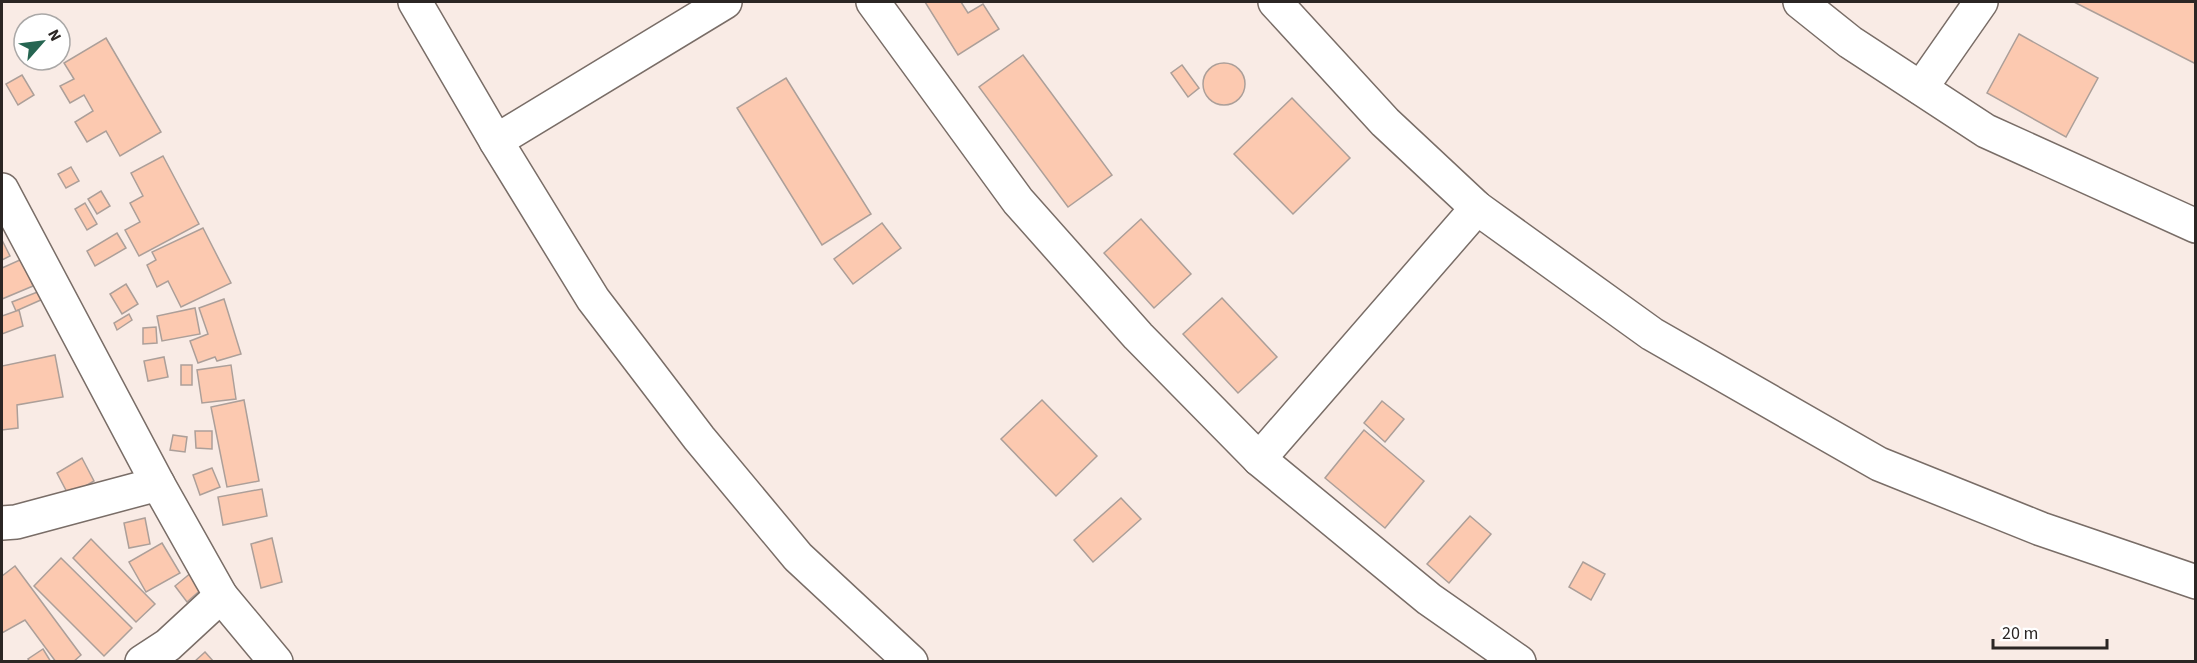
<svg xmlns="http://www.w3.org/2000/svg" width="2197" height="663" viewBox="0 0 2197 663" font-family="'Source Sans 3',sans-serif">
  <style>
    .building { fill: #fcc9b0; stroke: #ac9f99; stroke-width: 1.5 }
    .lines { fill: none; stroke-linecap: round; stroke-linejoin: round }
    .minor-casing { stroke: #796d67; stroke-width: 36 }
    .minor { stroke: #fff; stroke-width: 33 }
  </style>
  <rect width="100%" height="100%" fill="#f9ebe5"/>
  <g class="building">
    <path d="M925 2H961L968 13 983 4 999 29 958 55Z"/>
    <path d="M2074 2H2196V64Z"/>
    <path d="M2019 34 2098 78 2066 137 1987 93Z"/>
    <path d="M106 38 161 132 120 156 106 131 87 142 75 122 93 111 84 95 70 103 60 86 74 79 64 63Z"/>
    <path d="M1023 55 1112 175 1068 207 979 87Z"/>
    <circle cx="1224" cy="84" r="21"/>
    <path d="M1182 65 1199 88 1188 97 1171 73Z"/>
    <path d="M22 75 34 95 18 105 6 84Z"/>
    <path d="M786 78 871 214 822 245 737 108Z"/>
    <path d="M1292 98 1350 158 1293 214 1234 154Z"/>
    <path d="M163 156 199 224 139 256 125 230 140 222 130 203 143 196 131 173Z"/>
    <path d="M71 167 79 181 66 188 58 174Z"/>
    <path d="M101 191 110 206 97 214 88 199Z"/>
    <path d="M85 203 97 224 87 230 75 209Z"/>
    <path d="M1141 219 1191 274 1154 308 1104 253Z"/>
    <path d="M882 223 901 248 853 284 834 259Z"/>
    <path d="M203 228 231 283 181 307 168 281 157 287 147 265 156 260 152 252Z"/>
    <path d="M117 233 126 248 95 266 87 251Z"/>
    <path d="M2 240 10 256 2 260Z"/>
    <path d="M22 259 33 286 2 299V268Z"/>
    <path d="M126 284 138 304 122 314 110 294Z"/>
    <path d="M40 291 43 299 16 311 12 302Z"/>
    <path d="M1222 298 1277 357 1238 393 1183 334Z"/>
    <path d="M224 299 241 354 217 361 215 357 198 363 190 341 208 334 199 308Z"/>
    <path d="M195 308 200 334 162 341 157 316Z"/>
    <path d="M19 310 23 326 2 334V316Z"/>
    <path d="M129 314 132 320 117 330 114 323Z"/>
    <path d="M156 327 157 343 143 344V328Z"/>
    <path d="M55 355 63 397 17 405 18 428 2 430V366Z"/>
    <path d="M164 357 168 377 148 381 144 361Z"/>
    <rect x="181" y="365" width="11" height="20"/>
    <path d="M231 365 236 399 202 403 197 370Z"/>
    <path d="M244 400 259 481 227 487 211 407Z"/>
    <path d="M1042 400 1097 456 1056 496 1001 439Z"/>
    <path d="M1382 401 1404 419 1385 442 1364 423Z"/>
    <path d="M1364 430 1424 481 1385 528 1325 478Z"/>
    <path d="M195 431H212V449L196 448Z"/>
    <path d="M173 435 187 437 185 452 170 450Z"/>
    <path d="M82 458 94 481 69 496 57 473Z"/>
    <path d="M212 468 220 487 200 495 193 475Z"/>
    <path d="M262 489 267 516 223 525 218 497Z"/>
    <path d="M1121 498 1141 519 1093 562 1074 540Z"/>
    <path d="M1470 516 1491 534 1449 583 1427 564Z"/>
    <path d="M145 518 150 544 129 548 124 523Z"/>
    <path d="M272 538 282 582 261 588 251 544Z"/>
    <path d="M91 539 155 604 136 622 73 558Z"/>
    <path d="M162 543 180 573 146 592 129 562Z"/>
    <path d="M61 558 132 628 104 656 34 586Z"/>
    <path d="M1583 562 1605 574 1591 600 1569 587Z"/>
    <path d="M15 566 81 655 73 662H56L25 620 2 633V576Z"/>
    <path d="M192 572 204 587 187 602 175 586Z"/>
    <path d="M43 649 51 662H30L28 659Z"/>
    <path d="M205 652 214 662H194Z"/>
  </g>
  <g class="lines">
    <defs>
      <g id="minor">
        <path d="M415 2 496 141 593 299 699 438 798 557 911 662"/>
        <path d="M873 2 1018 201 1138 336 1259 459 1429 599 1519 662"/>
        <path d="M1275 2 1385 122 1477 208 1652 334 1879 464 2041 529 2196 582"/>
        <path d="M1800 2 1850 42 1986 131 2196 226"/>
        <path d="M1921 88 1981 2"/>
        <path d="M496 141 725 2"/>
        <path d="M2 190 158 484 221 596 276 662"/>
        <path d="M1259 459 1477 208"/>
        <path d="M2 523 16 522 158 484"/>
        <path d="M142 662 168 645 221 596"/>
      </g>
    </defs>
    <use href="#minor" class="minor-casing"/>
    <use href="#minor" class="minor"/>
  </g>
  <rect width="2197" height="663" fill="none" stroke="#2b2624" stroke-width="6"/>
  <g transform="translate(42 42) rotate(62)"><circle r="28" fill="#ffffff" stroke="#aaa8a7" stroke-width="1.5"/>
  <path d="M0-4.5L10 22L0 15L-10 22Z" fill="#266551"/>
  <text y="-9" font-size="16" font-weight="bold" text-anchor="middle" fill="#2b2624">N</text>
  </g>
  <path d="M1993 639v9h114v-9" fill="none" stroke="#2b2624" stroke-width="3"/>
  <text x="2002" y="639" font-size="18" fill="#2b2624" stroke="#ffffff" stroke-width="4.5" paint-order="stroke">20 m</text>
</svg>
